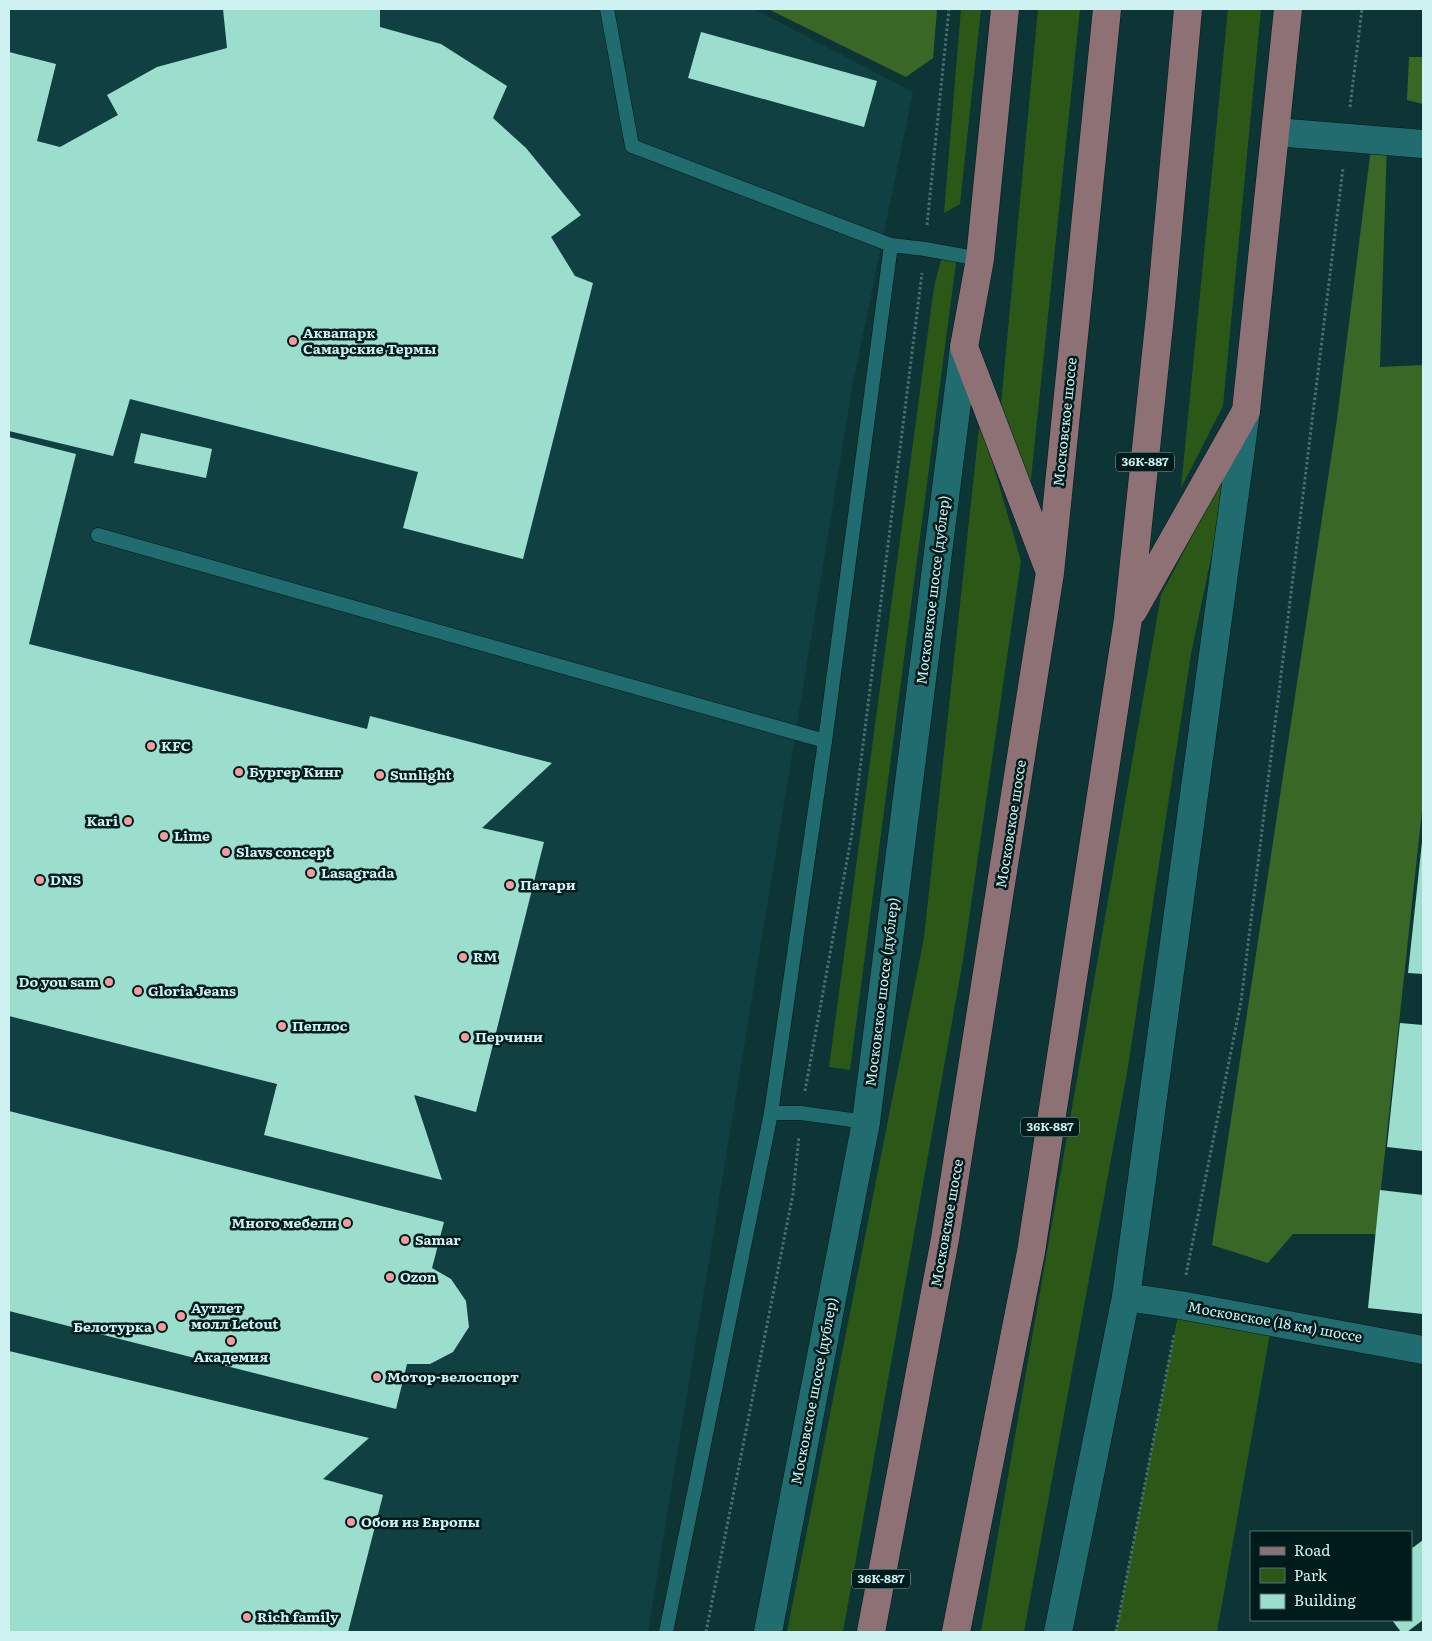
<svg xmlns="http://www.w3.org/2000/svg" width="1432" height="1641" viewBox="0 0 1432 1641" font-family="Literata,serif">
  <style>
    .built { fill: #104041 }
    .green { fill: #2b5817 }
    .forest { fill: #396826 }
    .building { fill: #9bdece }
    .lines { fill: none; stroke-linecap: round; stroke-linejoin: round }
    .service-casing { stroke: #041a1b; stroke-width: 15 }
    .minor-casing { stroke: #041a1b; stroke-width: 29 }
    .primary-casing { stroke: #041a1b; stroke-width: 29 }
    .path { stroke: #4a7071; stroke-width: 3; stroke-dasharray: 2.5 2.5; stroke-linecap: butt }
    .service { stroke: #206c6e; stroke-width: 14 }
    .minor { stroke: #206c6e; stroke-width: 28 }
    .primary { stroke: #8e7175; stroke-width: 28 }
    .poi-dot { fill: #f59b9e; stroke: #001b1c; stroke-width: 2 }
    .labels { text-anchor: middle; stroke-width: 5; stroke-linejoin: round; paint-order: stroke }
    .shield { fill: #001b1c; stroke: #90b1b1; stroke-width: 1 }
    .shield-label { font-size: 12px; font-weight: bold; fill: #cef1f1 }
    .poi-label { font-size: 14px; font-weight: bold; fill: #cef1f1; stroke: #001b1c; text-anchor: start }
    .street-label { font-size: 14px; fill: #cef1f1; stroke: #001b1c }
  </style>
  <rect width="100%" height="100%" fill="#0d3536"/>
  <path class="built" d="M9 9H754L913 92 853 383 648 1632H9Z"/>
  <g class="green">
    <path d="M961 9H981L960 204 944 213Z"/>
    <path d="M1038 9H1080L1030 488 1000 415Z"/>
    <path d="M1228 9H1261L1223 406 1181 488Z"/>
    <path d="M957 255 850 1070 829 1067 934 287 941 260Z"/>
    <path d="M980 419 1021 561 963 960 843 1632H787L924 938Z"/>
    <path d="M1231 462 1191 654 1128 1067 1024 1632H981L1161 595Z"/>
    <path d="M1180 1305 1272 1322 1217 1632H1116Z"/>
  </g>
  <g class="forest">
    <path d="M768 9H937L933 58 906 77Z"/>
    <path d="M1409 57H1423V104L1407 100Z"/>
    <path d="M1372 140 1387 141 1380 367 1423 365V802L1376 1234H1293L1268 1263 1212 1245 1337 419Z"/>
  </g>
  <g class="building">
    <path d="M223 9H380V27L441 44 507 86 493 118 526 148 581 215 551 237 575 276 593 283 523 559 403 528 418 472 130 399 113 456 9 431V52L56 64 37 141 60 147 118 115 107 95 157 67 227 48Z"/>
    <path d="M701 32 877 81 864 127 688 78Z"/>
    <path d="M141 433 212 449 206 478 134 463Z"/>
    <path d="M9 437 76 454 29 644 367 729 370 716 552 763 482 828 544 842 476 1112 414 1095 442 1180 264 1135 277 1084 9 1016Z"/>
    <path d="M1422 842H1423V974L1408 973Z"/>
    <path d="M1400 1023 1423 1025V1151L1387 1147Z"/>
    <path d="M9 1111 444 1222 432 1268 451 1279 466 1301 469 1327 453 1352 430 1364H407L396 1409 9 1311Z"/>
    <path d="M1380 1190 1423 1195V1314L1368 1308Z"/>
    <path d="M9 1351 369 1438 323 1479 383 1495 348 1632H9Z"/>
    <path d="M1423 1540V1620L1407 1632H1401L1392 1620H1411V1549Z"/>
  </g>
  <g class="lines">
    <defs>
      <g id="service">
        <path d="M607 9 632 146 891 245"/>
        <path d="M98 535 825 741"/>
        <path d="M771 1113H801L866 1122"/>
        <path d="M666 1632 771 1113 825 741 891 245 925 249 980 259"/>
      </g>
      <g id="minor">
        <path d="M1276 132 1423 144"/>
        <path d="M1126 1297 1180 1305 1423 1350"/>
        <path d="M768 1632 866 1122 964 347"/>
        <path d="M1058 1632 1126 1297 1246 411"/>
      </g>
      <g id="primary">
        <path d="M1005 9 980 259 964 347 1048 567"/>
        <path d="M1133 611 1246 411 1288 9"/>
        <path d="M871 1632 945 1239 1050 573 1107 9"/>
        <path d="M956 1632 1031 1252 1128 619 1161 306 1188 9"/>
      </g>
    </defs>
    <use href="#service" class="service-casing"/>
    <use href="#minor" class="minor-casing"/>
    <use href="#primary" class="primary-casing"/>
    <g class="path">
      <path d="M1350 107 1362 9"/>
      <path d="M927 225 949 9"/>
      <path d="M805 1091 852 833 922 273"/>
      <path d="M1186 1275 1241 1002 1343 168"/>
      <path d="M706 1632 793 1194 799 1136"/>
      <path d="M1116 1632 1174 1335"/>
    </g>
    <use href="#service" class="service"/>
    <use href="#minor" class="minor"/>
    <use href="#primary" class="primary"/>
  </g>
  <g class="poi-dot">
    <circle cx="293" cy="341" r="5"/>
    <circle cx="151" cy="746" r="5"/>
    <circle cx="239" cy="772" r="5"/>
    <circle cx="380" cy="775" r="5"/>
    <circle cx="128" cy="821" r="5"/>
    <circle cx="164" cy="836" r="5"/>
    <circle cx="226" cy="852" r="5"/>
    <circle cx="311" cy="873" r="5"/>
    <circle cx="40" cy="880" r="5"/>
    <circle cx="510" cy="885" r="5"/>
    <circle cx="463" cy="957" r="5"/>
    <circle cx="109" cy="982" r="5"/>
    <circle cx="138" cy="991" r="5"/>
    <circle cx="282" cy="1026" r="5"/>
    <circle cx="465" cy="1037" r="5"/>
    <circle cx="347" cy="1223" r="5"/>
    <circle cx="405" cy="1240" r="5"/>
    <circle cx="390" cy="1277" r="5"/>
    <circle cx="181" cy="1316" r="5"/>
    <circle cx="162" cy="1327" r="5"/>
    <circle cx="231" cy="1341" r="5"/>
    <circle cx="377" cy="1377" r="5"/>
    <circle cx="351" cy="1522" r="5"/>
    <circle cx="247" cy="1617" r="5"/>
  </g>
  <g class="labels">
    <g class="shield">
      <rect x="1116" y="452.5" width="58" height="19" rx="4"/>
      <rect x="1021" y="1117.5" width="58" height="19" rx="4"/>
      <rect x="852" y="1569.5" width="58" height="19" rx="4"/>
    </g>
    <g class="shield-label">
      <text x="1145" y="466">36К-887</text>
      <text x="1050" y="1131">36К-887</text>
      <text x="881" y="1583">36К-887</text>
    </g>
    <g class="poi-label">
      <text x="303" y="338">Аквапарк<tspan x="303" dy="16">Самарские Термы</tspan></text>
      <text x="161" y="751">KFC</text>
      <text x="249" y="777">Бургер Кинг</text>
      <text x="390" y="780">Sunlight</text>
      <text x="118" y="826" text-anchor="end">Kari</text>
      <text x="174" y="841">Lime</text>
      <text x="236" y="857">Slavs concept</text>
      <text x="321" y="878">Lasagrada</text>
      <text x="50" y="885">DNS</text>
      <text x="520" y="890">Патари</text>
      <text x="473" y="962">RM</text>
      <text x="99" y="987" text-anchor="end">Do you sam</text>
      <text x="148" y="996">Gloria Jeans</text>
      <text x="292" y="1031">Пеплос</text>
      <text x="475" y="1042">Перчини</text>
      <text x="337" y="1228" text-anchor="end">Много мебели</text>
      <text x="415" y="1245">Samar</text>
      <text x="400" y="1282">Ozon</text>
      <text x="191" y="1313">Аутлет<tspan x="191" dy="16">молл Letout</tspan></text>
      <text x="152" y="1332" text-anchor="end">Белотурка</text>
      <text x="231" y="1362" text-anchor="middle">Академия</text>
      <text x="387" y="1382">Мотор-велоспорт</text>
      <text x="361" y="1527">Обои из Европы</text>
      <text x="257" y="1622">Rich family</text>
    </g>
    <g class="street-label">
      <text transform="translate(1065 422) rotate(-84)" y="5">Московское шоссе</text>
      <text transform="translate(933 590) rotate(-83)" y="5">Московское шоссе (дублер)</text>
      <text transform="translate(1011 824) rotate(-81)" y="5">Московское шоссе</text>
      <text transform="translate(882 992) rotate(-83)" y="5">Московское шоссе (дублер)</text>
      <text transform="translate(947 1223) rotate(-80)" y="5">Московское шоссе</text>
      <text transform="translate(1275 1322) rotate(10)" y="5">Московское (18 км) шоссе</text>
      <text transform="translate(814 1391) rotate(-79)" y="5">Московское шоссе (дублер)</text>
    </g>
  </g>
  <rect width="1432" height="1641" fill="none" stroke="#cef1f1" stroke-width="20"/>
  <rect x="1250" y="1531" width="162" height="90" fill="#001b1c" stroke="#527171"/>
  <rect x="1260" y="1547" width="25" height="8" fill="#8e7175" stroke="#527171"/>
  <text x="1294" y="1556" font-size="15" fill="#cef1f1">Road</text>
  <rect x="1260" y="1568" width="25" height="15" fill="#2b5817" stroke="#527171"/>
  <text x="1294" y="1581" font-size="15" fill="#cef1f1">Park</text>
  <rect x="1260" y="1594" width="25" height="15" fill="#9bdece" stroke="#527171"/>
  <text x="1294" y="1606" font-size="15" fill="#cef1f1">Building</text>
</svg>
